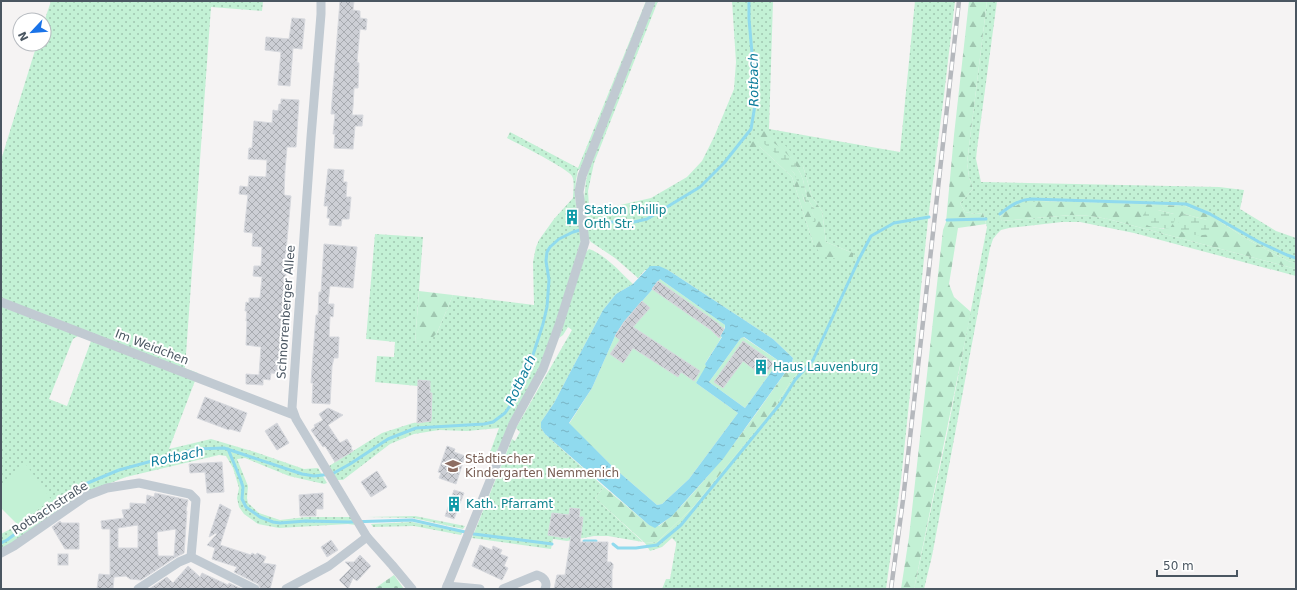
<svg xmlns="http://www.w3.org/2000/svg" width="1297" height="590" viewBox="0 0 1297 590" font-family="'DejaVu Sans',sans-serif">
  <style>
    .grass { fill: url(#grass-dots); fill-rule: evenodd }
    .forest { fill: url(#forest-firs); fill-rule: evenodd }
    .wetland { fill: url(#wetland-marsh) }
    .cemetery { fill: url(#cemetery-stones) }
    .park { fill: #c3f1d5 }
    .water { fill: url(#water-ripples); fill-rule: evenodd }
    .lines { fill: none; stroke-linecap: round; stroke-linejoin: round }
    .stream { stroke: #90daee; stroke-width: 3 }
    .building { fill: url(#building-cross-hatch); stroke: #d7d9de; fill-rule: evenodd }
    .street { stroke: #c1cad2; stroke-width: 9 }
    .rail-casing { stroke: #b5b8bd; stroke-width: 4.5 }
    .rail { stroke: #fff; stroke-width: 3; stroke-dasharray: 9; stroke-linecap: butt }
    .labels { text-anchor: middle; stroke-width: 4; stroke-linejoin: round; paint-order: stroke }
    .culture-label { font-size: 12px; fill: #0d838f; stroke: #fff; text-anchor: start }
    .street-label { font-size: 12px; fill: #4a5661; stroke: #fff }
    .education-label { font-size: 12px; fill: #785e54; stroke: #fff; text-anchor: start }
    .water-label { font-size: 13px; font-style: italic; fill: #0c7c9b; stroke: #fff }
  </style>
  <defs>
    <pattern id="grass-dots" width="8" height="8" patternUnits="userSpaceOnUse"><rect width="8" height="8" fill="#c3f1d5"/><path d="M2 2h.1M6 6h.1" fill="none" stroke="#a0c6b0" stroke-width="1.8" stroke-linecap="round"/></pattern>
    <pattern id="forest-firs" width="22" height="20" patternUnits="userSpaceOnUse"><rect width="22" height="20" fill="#c3f1d5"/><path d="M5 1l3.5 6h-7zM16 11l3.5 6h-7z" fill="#a0c6b0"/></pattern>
    <pattern id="wetland-marsh" width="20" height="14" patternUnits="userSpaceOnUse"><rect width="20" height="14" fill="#c3f1d5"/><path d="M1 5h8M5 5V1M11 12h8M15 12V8" fill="none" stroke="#a0c6b0"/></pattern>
    <pattern id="cemetery-stones" width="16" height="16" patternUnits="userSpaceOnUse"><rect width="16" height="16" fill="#c3f1d5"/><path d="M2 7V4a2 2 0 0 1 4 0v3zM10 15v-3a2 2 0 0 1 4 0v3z" fill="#a0c6b0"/></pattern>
    <pattern id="water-ripples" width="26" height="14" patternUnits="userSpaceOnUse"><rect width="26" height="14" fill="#90daee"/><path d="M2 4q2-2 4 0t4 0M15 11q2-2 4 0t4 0" fill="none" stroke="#78b4c4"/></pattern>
    <pattern id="building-cross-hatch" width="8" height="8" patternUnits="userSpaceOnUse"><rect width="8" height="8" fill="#cdcfd5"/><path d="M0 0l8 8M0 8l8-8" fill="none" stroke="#a8abb0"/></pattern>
  </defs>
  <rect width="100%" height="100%" fill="#f5f3f3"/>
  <g class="grass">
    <path d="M51 1H263L262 11 211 7 185 368 198 373 169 449 211 439 255 452 304 469 318 468 327 483 324 484 289 476 245 458 237 459 248 486 247 498 248 503 259 513 280 520 306 517H351L355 525 348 524 279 528 258 524 244 514 239 507 237 498 239 488 233 468 226 456 219 455 126 477 100 487 1 557V534L18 525 51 499 1 488V160L37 44H44V22ZM78 336 91 341 67 406 49 399 73 339Z"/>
    <path d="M646 1H648L582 168 578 170 576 180 575 197 581 240 558 317 539 368 498 449 495 453 489 455 499 428 467 431 439 430 414 434 390 444 343 480H337L329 466 382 433 413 423 431 421 432 394 430 393V381L418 380V386L375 382 377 356 394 357 395 342 366 339 375 234 423 237 415 343 437 333 453 295 534 305 533 262 536 247 539 240 554 219 573 198C573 191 575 182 572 176 567 168 518 144 507 138L510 132 578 168Z"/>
    <path d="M655 1H658L594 163 588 191 589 207 616 206 651 198 687 177 702 161 714 137 734 89 736 62 732 1H773L769 129 900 152 915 1H955L944 95 928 220 901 480 886 589H662L666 579H670L676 545V542L672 538 662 547 650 551 645 543 657 542 694 506 776 405 793 378 805 365 793 360V358L773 339 668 270H645L638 278 615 258 591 242 588 238 584 199 586 181 588 172ZM759 146 803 166 812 197 822 211 826 242 853 253 813 243 792 177Z"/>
    <path d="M987 1H997L977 149 976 159 981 182 1219 187 1244 190 1240 209 1276 231 1296 238V263L1288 261 1247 239 1210 215 1185 206 1116 203 1039 201 1005 211 1000 216 1002 221 1071 215 1091 216 1108 219 1296 269V276L1134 233 1080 222H1062L1009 228 1001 230 997 234 993 239 990 248 932 556 924 589H914L947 434 987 227 983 213 976 214 965 212 960 203 973 189 969 177 967 163Z"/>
    <path d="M589 249C606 255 620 272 633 284L616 294 603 310 554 403 541 422V428L545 434 604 487 595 498 643 542 608 536H594L567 541 553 539 551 549 472 538 512 439 515 441 520 432 516 428 572 330 568 327 563 335 559 338 586 252Z"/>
    <path d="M415 516 465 526 463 529 413 518 367 517Z"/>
    <path d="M412 522 462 532 461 535 414 526 373 527 371 524Z"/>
  </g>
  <g class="forest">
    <path d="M969 1H987L967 163 969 177 973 189 960 203 965 212 976 214 983 213 986 224 958 228 949 284 954 297 971 312 914 589H901L909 537 943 230 946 222 954 135Z"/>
    <path d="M764 130 787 147 803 166 812 197 822 211 826 242 853 253V262L822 256 813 243 792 177 759 146 744 150ZM769 140C784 149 798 164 803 180 806 192 806 200 815 209L812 213 816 220 804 200 800 185 794 173 786 163 769 147Z"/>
    <path d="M1038 201 1116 203 1185 206 1210 215 1247 239 1288 261 1296 263V269L1108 219 1091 216 1071 215 1002 221 1000 217 1005 211 1022 203ZM1158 210 1174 214 1164 229 1152 227ZM1184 214 1207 220 1200 235 1182 232Z"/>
    <path d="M419 291 453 295 437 333 432 338 415 343Z"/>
    <path d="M793 360 805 365 793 378 776 405 765 419 694 506 657 542 645 543 595 498 604 487 649 525 659 526C675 514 687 500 700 485 734 447 762 405 792 363Z"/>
  </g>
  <g class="wetland">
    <path d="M763 138C780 143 798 163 803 180 806 192 806 200 815 209V212L812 213 816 220 815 222H813L794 173 775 153 762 142 761 140Z"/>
    <path d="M1150 210H1158L1174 214 1175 219 1174 222 1170 228C1161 229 1151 228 1143 223V215L1146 211Z"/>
    <path d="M1184 214 1207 220 1211 226V233C1202 237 1192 235 1182 232L1178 226 1180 217Z"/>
  </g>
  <path class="cemetery" d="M394 575 404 589H374Z"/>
  <g class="park">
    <path d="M660 279 725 325C723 340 711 352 705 364L707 366 696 383 738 413 689 479 662 504 657 505 613 467 569 424 592 388 615 336 624 322 651 291Z"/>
    <path d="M743 337 779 361 745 408 709 382 741 338Z"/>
    <path d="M25 463 51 499 18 525 1 508V488Z"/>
  </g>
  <path class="water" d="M650 266H659L668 270 773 339 793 358 792 363 723 459 672 516 655 528 649 525 545 434 541 428V422L554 403 603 310 616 294 633 284ZM660 279 725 325V328L720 336 722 337 705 364 706 366 696 383 738 413 689 479 662 504 657 505 613 467 569 423 592 388 615 336 624 322 651 291ZM744 337 779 361 745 408 709 382 741 338Z"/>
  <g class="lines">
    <g class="stream">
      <path d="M1000 214C1010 206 1018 200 1031 199L1186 204 1210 214 1259 242 1287 255 1296 258"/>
      <path d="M947 220 986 219"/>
      <path d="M228 449 240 478 243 487 242 499 246 507 260 517 273 522 280 523 306 521 349 522 412 520 474 534 552 544"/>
      <path d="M584 541H596"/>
      <path d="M1 543 7 540 78 487 119 470 196 449 224 448 302 474 314 476 332 474 350 464 388 439 416 428 484 424 493 422 505 413 512 403 531 361 543 324 547 307 549 280 546 261 547 252 550 247 559 239 573 232 609 222H634L647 219 700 187 724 163 751 129 756 99 749 19V1"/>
      <path d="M613 544 618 548H636L657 545 681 525 780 404 795 380 813 360 859 259 871 236 894 223 929 217"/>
    </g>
  </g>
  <g class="building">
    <path d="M340 1H354L353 10 360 11V18L367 19 366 30 360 29 357 62 359 63 358 88H354L353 107 352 115H363L362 126H355L353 149 334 148 335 134H333L335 114H331Z"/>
    <path d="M292 18 305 19 302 49 293 48 290 86 278 85 281 52 265 50 266 37 289 39Z"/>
    <path d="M281 99 299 100 296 147H287L285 170 284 195 291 196 284 274H286L281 347H284L282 374 271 373 270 380 263 379V385L246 384V374L259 375 261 347 246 345 247 321H246L247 311H245L246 302 249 303V298H260L262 277 253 276 254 266H261L262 247 252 246 253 233 244 232 248 195 239 194 240 186 248 187 249 176 266 177 267 160 248 159 249 148H252L254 121 272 123 273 110 278 111 279 104H281Z"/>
    <path d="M328 169 344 170 343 182H347L346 197H351L349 219H342L341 226 329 225 330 218H327L328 206H324Z"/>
    <path d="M324 244 357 247 353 288 330 286 328 304H334L333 317 330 316 329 337H339L338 358H334L332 366 330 404 312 403 313 383H311L316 315H318L319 292H321Z"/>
    <path d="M658 281 719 324V325L724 329 719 338 711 330 652 289Z"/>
    <path d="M642 301 650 308 633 327 700 371 694 381 681 372 678 377 633 348 623 363 610 354 620 340 615 336 624 322Z"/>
    <path d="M743 341 774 363 764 377 743 361 723 388 714 382Z"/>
    <path d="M418 380 430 381V393H432L431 421 417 423Z"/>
    <path d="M205 397 247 413 240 432 230 429 229 430 197 418Z"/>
    <path d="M328 408 343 415 328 425 340 443 347 439 352 447 351 448 353 451 335 462 325 446 323 447 311 430 315 427 314 425 323 420 319 414Z"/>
    <path d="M277 423 289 443 277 450 265 431Z"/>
    <path d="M447 446 455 449 454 452 465 456 456 484 439 478 441 473 438 472Z"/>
    <path d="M222 462 224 492 207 493 205 472 190 473 189 464Z"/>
    <path d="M377 471 387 487 371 497 361 482Z"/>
    <path d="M454 490 464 493 454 519 445 516Z"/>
    <path d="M155 493 188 500 186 511H187L184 553 176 557 141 580 130 579 126 576 114 577 113 589H97L99 574 110 575V529H102L101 521 124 518 122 510 130 509V503L146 504 147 495 154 497ZM138 525V548H118V528ZM176 529 174 556H158L157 532Z"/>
    <path d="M323 493V509H316V516H300L299 495Z"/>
    <path d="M220 504 231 510 220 545 251 555 252 553 256 555 257 553 266 557 263 563 276 565 270 589H261L258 584 234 572 237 567 212 559 215 548 207 545 217 534 216 533 209 537Z"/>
    <path d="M570 508 580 509 579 517H583L580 542H608L607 562H611L613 564V568L612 570V589H554L557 575H565L571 536 566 538 548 535 552 513 569 515Z"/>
    <path d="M60 521 62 523H79V549H65L52 527Z"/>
    <path d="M331 540 338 550 327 557 321 547Z"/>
    <path d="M480 545 492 550 493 546 502 550 500 554 508 557 504 566 508 568 502 580 472 566Z"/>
    <rect x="58" y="554" width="10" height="11"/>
    <path d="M360 555 371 566 357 581 353 578 348 589 339 580 351 568 345 562H354Z"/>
    <path d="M188 566 200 577 202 573 228 585 229 583 242 589H149L167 577 173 583Z"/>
  </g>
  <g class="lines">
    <g class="street">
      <path d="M321 1V14L311 137 292 408 296 419 367 537 392 565 412 589"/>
      <path d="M1 302 294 415"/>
      <path d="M1 553 14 546 86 496 107 488 139 483 190 494 196 500 191 557"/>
      <path d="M191 557 255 589"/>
      <path d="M447 586 480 589"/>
      <path d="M138 589 179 562 191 557"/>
      <path d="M286 589 329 566 367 537"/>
      <path d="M446 589 513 424 543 369 559 325 585 242 580 200 579 192 582 176 651 1"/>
      <path d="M503 589 537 575C544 577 548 582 545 589"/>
    </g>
    <defs>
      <path id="rail" d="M891 589 903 500 959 1"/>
    </defs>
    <use href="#rail" class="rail-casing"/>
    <use href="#rail" class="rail"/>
  </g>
  <defs>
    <symbol id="building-bare" viewBox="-9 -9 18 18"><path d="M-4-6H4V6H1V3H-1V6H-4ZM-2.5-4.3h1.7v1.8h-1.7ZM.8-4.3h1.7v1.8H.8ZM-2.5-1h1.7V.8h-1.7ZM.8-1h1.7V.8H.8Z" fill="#0f9aa8" stroke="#fff" stroke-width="2.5" paint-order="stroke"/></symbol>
    <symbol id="school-bare" viewBox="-9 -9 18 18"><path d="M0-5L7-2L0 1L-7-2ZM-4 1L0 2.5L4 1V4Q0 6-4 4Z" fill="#8d6e63" stroke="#fff" stroke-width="2.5" paint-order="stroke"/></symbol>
  </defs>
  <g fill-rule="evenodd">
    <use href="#building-bare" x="561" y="206" width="22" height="22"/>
    <use href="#building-bare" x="750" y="356" width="22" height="22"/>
    <use href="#school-bare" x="442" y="455" width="22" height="22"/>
    <use href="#building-bare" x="443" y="493" width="22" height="22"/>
  </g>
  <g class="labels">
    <g class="culture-label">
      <text x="584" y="214">Station Phillip<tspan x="584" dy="14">Orth Str.</tspan></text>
      <text x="773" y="371">Haus Lauvenburg</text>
      <text x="466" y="508">Kath. Pfarramt</text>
    </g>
    <g class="street-label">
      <text transform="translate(286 312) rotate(-86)" y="4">Schnorrenberger Allee</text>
      <text transform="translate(152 347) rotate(21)" y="4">Im Weidchen</text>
      <text transform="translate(50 508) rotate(-33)" y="4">Rotbachstraße</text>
    </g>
    <g class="education-label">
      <text x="465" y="463">Städtischer<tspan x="465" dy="14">Kindergarten Nemmenich</tspan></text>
    </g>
    <g class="water-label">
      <text transform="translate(753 80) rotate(-91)" y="5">Rotbach</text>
      <text transform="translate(520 380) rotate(-65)" y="5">Rotbach</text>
      <text transform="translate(177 456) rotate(-12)" y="5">Rotbach</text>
    </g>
  </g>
  <rect width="1297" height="590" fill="none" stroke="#4a5661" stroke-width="4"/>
  <g transform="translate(32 32) rotate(244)"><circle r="19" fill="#ffffff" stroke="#b7bbc0"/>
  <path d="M0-3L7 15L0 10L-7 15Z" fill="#1a73e8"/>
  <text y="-6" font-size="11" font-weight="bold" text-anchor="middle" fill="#4a5661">N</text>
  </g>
  <path d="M1157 570v6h80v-6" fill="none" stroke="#4a5661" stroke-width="2"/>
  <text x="1163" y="570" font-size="12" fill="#4a5661" stroke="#ffffff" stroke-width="3" paint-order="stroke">50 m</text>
</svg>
